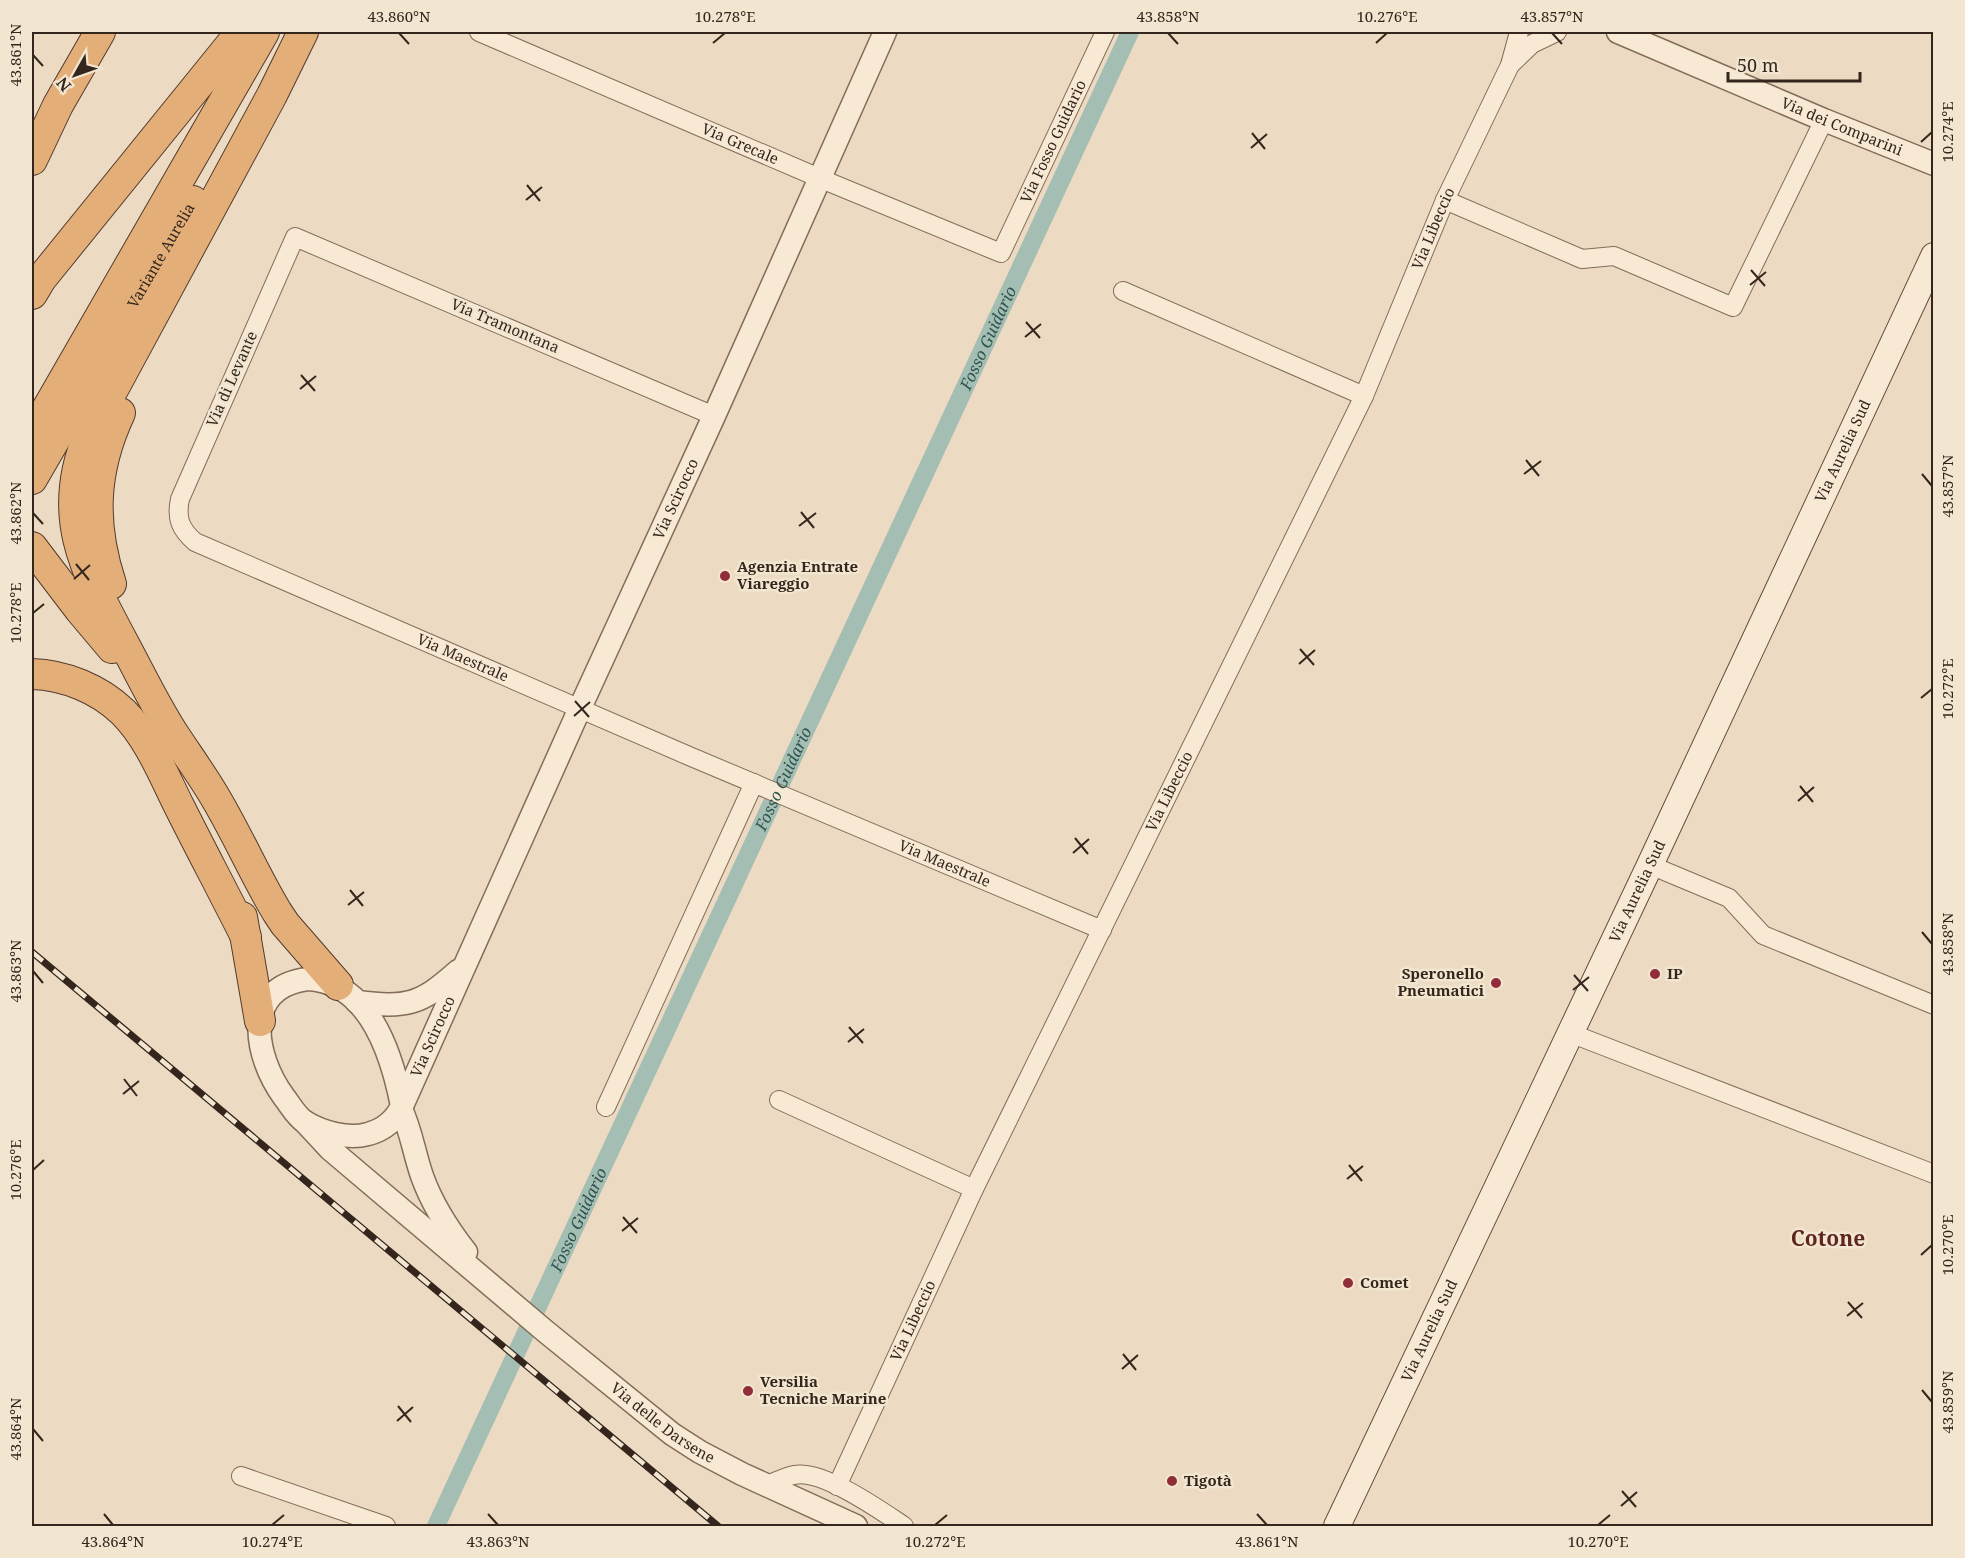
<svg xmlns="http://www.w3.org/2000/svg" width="1965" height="1558" viewBox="0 0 1965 1558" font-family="'Noto Serif',serif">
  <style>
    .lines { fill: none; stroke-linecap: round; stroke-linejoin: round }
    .canal { stroke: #a4beb4; stroke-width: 18 }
    .minor-casing { stroke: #846c5a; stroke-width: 20 }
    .tertiary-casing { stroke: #846c5a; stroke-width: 25 }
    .secondary-casing { stroke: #664d3d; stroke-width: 28 }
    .trunk-casing { stroke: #523b2e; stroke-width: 32 }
    .minor { stroke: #f7e9d4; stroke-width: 18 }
    .tertiary { stroke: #f7e9d4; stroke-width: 22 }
    .secondary { stroke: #f7e9d4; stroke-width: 26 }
    .trunk { stroke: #e3ae78; stroke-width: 30 }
    .rail-casing { stroke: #35261d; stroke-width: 7 }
    .rail { stroke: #f3e6d1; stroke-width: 4.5; stroke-dasharray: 14; stroke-linecap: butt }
    .ticks { fill: none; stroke: #35261d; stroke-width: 2 }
    .poi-dot { fill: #912d38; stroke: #f3e6d1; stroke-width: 2 }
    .labels { text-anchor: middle; stroke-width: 5; stroke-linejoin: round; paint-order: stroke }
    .street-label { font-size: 15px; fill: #35261d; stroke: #f3e6d1 }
    .poi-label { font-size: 15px; font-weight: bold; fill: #35261d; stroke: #f3e6d1; text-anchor: start }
    .water-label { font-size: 16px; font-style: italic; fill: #2d544d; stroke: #f3e6d1 }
    .district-label { font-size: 21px; font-weight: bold; fill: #5f261f; stroke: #f3e6d1 }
    .neatline { fill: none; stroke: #35261d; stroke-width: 2 }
    .ticks-label { font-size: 15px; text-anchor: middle; fill: #35261d }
  </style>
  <rect width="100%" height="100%" fill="#ecdbc2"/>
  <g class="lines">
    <path class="canal" id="s1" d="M436 1526 1130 32"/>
    <defs>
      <g id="minor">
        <path id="s2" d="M479 32 831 183 1001 253 1105 32"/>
        <path d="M1510 65 1532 44 1557 32"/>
        <path d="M1445 200 1582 259 1614 256 1733 307 1824 120"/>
        <path d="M1123 291 1364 396"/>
        <path id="s3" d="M714 416 295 237 180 499C176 518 180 529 195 542L689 756 1102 930"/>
        <path d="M1650 865 1729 898 1763 935 1934 1005"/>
        <path d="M1570 1033 1934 1174"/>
        <path d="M779 1100 974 1189"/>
        <path d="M606 1107 754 783"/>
        <path d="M241 1476 386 1526"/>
        <path d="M767 1485C775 1482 785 1477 794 1475 822 1469 880 1510 904 1526"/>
        <path id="s4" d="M837 1486 974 1189 1364 396 1445 200 1510 65 1519 32"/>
      </g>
      <g id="tertiary">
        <path id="s5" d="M1618 32 1824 120 1934 164"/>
        <path d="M308 979C370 982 392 1055 402 1106 395 1121 383 1130 368 1134 348 1140 322 1132 305 1122 296 1116 291 1106 284 1097 254 1056 241 987 308 979Z"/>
        <path d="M357 1002C407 1008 420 1005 458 971"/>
        <path id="s6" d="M402 1106 580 708 714 416 885 32"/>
        <path d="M401 1109C411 1130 414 1153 422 1176 432 1204 448 1229 466 1252"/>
        <path id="s7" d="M305 1122 330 1149 545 1331 672 1434 700 1452 742 1474 856 1526"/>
      </g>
      <g id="secondary">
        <path id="s8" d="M1337 1526 1650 865 1934 256"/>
      </g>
      <g id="trunk">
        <path d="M303 32 272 95 89 434C55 514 84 569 122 640 140 673 156 708 177 739 189 757 201 774 212 792 236 831 254 874 277 912L285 924 338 985"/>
        <path d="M32 160 58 105 100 32"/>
        <path d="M32 294 41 279 241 32"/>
        <path d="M32 435 264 32"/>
        <path id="s9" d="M32 479 193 201"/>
        <path d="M32 547 80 610 112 648"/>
        <path d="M111 584C91 523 93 471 120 413"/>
        <path d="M32 674C65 675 99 689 123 712 149 738 163 774 179 806 201 850 224 893 246 937"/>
        <path d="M242 917 260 1021"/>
      </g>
    </defs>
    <use href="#minor" class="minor-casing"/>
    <use href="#tertiary" class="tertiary-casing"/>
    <use href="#secondary" class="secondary-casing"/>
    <use href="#trunk" class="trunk-casing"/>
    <use href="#minor" class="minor"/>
    <use href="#tertiary" class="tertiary"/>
    <use href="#secondary" class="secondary"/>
    <use href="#trunk" class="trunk"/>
    <defs>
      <path id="rail" d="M32 952 718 1526"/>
    </defs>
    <use href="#rail" class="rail-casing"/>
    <use href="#rail" class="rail"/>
  </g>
  <path class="ticks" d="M399 33 409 44M1168 33 1178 44M1552 33 1562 44M713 43 725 33M1376 43 1387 33M33 55 43 66M1252 133 1265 149M1921 142 1932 132M1251 148 1267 134M527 185 540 201M526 200 542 187M1751 270 1765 286M1750 285 1766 272M1026 322 1040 338M1025 337 1041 324M301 375 315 391M300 389 316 376M1526 460 1539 476M1524 474 1541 461M1922 474 1932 486M801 512 814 528M33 513 43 524M799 526 816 513M76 564 89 580M74 579 90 565M33 613 44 604M1300 649 1314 665M1299 664 1315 650M1921 698 1932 689M575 701 589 717M574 716 590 702M1800 786 1813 802M1798 801 1814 787M1075 838 1088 854M1073 853 1089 839M350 890 363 906M348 905 364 892M1922 932 1932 944M33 971 43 983M1574 975 1588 991M1573 990 1589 977M849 1027 863 1043M848 1042 864 1029M124 1079 137 1096M123 1094 139 1081M1349 1165 1362 1181M33 1170 44 1160M1347 1179 1363 1166M623 1217 637 1233M622 1231 638 1218M1921 1255 1932 1245M1848 1302 1862 1318M1847 1316 1863 1303M1123 1354 1136 1370M1122 1369 1138 1355M1922 1390 1932 1402M398 1406 411 1422M397 1421 413 1407M33 1429 43 1441M1622 1491 1636 1507M1621 1506 1637 1492M104 1514 113 1525M488 1514 498 1525M1257 1514 1267 1525M272 1525 284 1515M935 1525 947 1515M1598 1525 1610 1515"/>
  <g class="poi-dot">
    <circle cx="725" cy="576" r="6"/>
    <circle cx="1655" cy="974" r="6"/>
    <circle cx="1496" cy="983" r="6"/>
    <circle cx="1348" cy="1283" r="6"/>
    <circle cx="748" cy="1391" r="6"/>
    <circle cx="1172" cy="1481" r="6"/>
  </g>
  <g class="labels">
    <g class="street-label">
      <text dy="5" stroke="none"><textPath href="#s5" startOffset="243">Via dei Comparini</textPath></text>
      <text dy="5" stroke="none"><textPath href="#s2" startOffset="690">Via Fosso Guidario</textPath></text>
      <text dy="5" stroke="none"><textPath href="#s2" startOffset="284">Via Grecale</textPath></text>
      <text dy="5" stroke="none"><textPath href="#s4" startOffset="1392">Via Libeccio</textPath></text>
      <text dy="5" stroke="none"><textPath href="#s9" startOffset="258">Variante Aurelia</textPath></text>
      <text transform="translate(505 326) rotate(23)" y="5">Via Tramontana</text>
      <text transform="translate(232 379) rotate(-66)" y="5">Via di Levante</text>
      <text dy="5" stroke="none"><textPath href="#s8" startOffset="1188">Via Aurelia Sud</textPath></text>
      <text dy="5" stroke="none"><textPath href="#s6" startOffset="666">Via Scirocco</textPath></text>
      <text dy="5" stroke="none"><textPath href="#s3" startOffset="1082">Via Maestrale</textPath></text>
      <text dy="5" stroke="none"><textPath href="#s4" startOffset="770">Via Libeccio</textPath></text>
      <text dy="5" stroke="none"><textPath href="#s3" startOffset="1606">Via Maestrale</textPath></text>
      <text dy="5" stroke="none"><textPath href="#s8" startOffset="702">Via Aurelia Sud</textPath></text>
      <text dy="5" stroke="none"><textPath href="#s6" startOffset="76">Via Scirocco</textPath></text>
      <text dy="5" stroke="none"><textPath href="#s4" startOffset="182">Via Libeccio</textPath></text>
      <text dy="5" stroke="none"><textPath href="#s8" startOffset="216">Via Aurelia Sud</textPath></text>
      <text dy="5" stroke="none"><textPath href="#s7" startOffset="468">Via delle Darsene</textPath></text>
    </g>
    <g class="poi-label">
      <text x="737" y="572">Agenzia Entrate<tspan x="737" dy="17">Viareggio</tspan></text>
      <text x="1484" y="979" text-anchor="end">Speronello<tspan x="1484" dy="17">Pneumatici</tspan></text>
      <text x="1667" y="979">IP</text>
      <text x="1360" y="1288">Comet</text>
      <text x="760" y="1387">Versilia<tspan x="760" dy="17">Tecniche Marine</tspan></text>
      <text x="1184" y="1486">Tigotà</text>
    </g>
    <g class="water-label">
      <text dy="6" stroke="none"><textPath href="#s1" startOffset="1310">Fosso Guidario</textPath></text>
      <text dy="6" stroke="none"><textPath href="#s1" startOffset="824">Fosso Guidario</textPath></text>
      <text dy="6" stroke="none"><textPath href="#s1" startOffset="338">Fosso Guidario</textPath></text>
    </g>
    <g class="district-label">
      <text x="1828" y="1246">Cotone</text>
    </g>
  </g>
  <rect width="1965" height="1558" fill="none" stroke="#f3e6d1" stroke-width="66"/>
  <g transform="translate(75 75) rotate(230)" stroke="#f3e6d1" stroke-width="4.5" paint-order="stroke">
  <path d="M0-4.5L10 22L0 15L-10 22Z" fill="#35261d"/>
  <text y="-9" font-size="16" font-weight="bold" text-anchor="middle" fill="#35261d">N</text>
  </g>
  <path d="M1728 72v9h132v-9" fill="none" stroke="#35261d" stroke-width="3"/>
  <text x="1737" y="72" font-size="18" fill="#35261d" stroke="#f3e6d1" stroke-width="4.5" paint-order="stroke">50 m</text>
  <rect x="33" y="33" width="1899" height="1492" class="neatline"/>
  <g class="ticks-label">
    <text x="399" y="22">43.860°N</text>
    <text x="725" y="22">10.278°E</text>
    <text x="1168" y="22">43.858°N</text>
    <text x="1387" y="22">10.276°E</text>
    <text x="1552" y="22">43.857°N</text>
    <text transform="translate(16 55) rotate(-90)" y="5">43.861°N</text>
    <text transform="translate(1948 132) rotate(-90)" y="5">10.274°E</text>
    <text transform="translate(1948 486) rotate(-90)" y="5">43.857°N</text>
    <text transform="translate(16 513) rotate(-90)" y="5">43.862°N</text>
    <text transform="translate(16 613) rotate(-90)" y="5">10.278°E</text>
    <text transform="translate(1948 689) rotate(-90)" y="5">10.272°E</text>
    <text transform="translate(1948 944) rotate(-90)" y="5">43.858°N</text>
    <text transform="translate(16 971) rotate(-90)" y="5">43.863°N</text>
    <text transform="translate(16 1170) rotate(-90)" y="5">10.276°E</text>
    <text transform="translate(1948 1245) rotate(-90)" y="5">10.270°E</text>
    <text transform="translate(1948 1402) rotate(-90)" y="5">43.859°N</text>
    <text transform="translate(16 1429) rotate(-90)" y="5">43.864°N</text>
    <text x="113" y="1547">43.864°N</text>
    <text x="272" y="1547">10.274°E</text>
    <text x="498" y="1547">43.863°N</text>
    <text x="935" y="1547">10.272°E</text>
    <text x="1267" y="1547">43.861°N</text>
    <text x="1598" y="1547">10.270°E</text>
  </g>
</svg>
